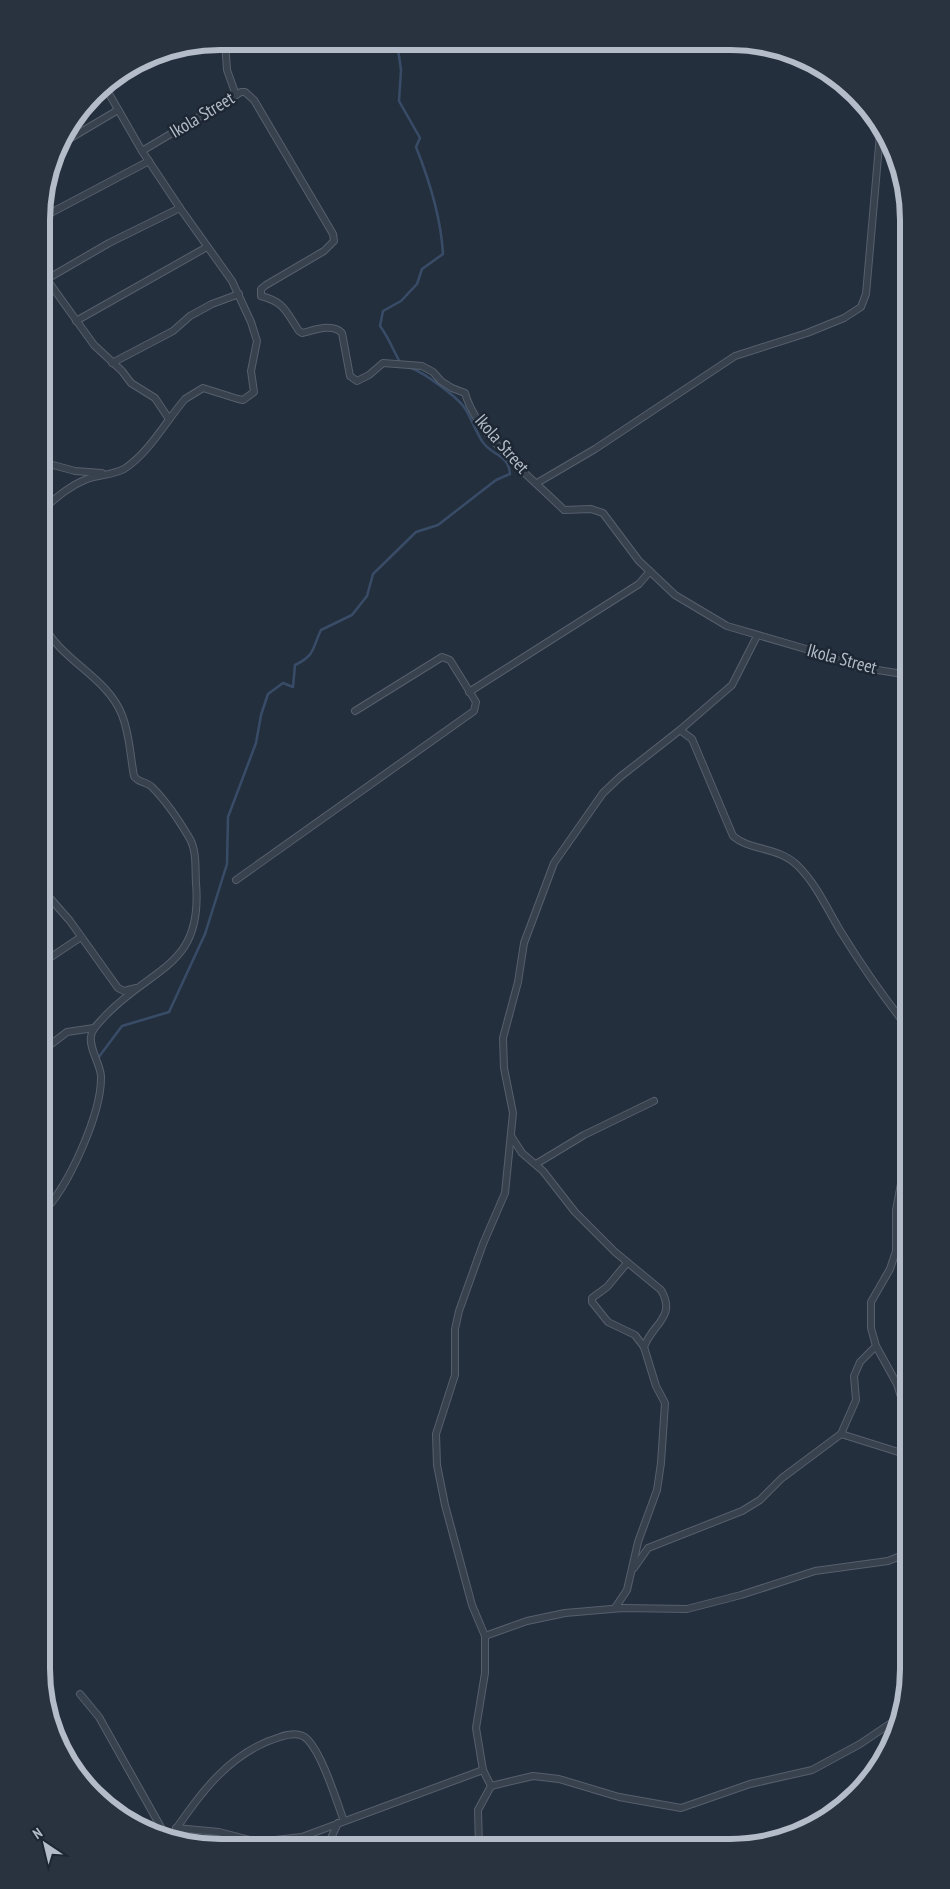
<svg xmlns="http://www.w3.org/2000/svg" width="950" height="1889" viewBox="0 0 950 1889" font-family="'PT Sans Narrow',sans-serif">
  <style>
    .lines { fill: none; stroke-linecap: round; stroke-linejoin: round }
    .stream { stroke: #394c67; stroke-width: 2.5 }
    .street-casing { stroke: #565f6c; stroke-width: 8 }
    .street { stroke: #38414e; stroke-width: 6 }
    .labels { text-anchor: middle; stroke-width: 5; stroke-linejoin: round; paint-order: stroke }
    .street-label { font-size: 18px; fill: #b4bcc9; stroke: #1d2633 }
    .rim { fill: none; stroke: #b4bcc9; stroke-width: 6 }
  </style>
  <rect width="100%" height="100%" fill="#242f3e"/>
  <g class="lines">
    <g class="stream">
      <path d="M397 42 401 70 399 101 420 138 416 147C430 182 441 218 443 254L422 269 417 284 401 301 383 311 380 326C389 338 393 350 401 364"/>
      <path d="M98 1058 122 1026 169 1012 205 934 227 864 228 817 256 743 261 715 268 694 283 683 293 687 295 665C316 655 312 648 321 630L352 615 367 596 373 574 416 532 438 525 496 480 510 474C509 454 490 455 482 441 475 430 471 417 464 407 456 396 423 372 411 368"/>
    </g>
    <defs>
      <g id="street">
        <path d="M225 41 227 70 236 95"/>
        <path d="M59 145 118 110"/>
        <path d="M142 151 241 92H245L254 100 333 234 334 241 324 251 266 285 261 289V296C285 302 286 312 299 331L302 333C315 330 332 323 342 333L350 376 357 381 369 375 383 363 422 366 433 372 441 381 452 388 465 393C477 436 533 479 564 510L591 509 603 513 639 561 675 595 727 626 823 654 853 666 909 675"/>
        <path d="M43 217 149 161"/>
        <path d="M43 274 94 345 122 371 131 383 155 398 169 419"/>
        <path d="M47 279 109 243 180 208"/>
        <path d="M76 321 207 247"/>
        <path d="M112 363 173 331 190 316 212 304 239 294"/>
        <path d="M42 462 75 471 102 473"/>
        <path d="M537 483 595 449 735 356 807 333 844 318 861 307 866 294 880 134"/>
        <path d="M42 510C56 498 69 486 87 479 98 475 113 475 124 469 149 453 166 421 185 399L203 388 238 399 243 400 254 392 251 371 257 341 251 322 232 281 180 208 142 151 104 85"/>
        <path d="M469 692 639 584 650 571"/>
        <path d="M680 730 692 739 733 836C750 851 778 846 798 866 817 885 827 909 841 932 862 966 884 998 909 1029"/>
        <path d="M236 880 474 711 476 702 450 660 442 657 355 711"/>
        <path d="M42 889 70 921 118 988 124 991 136 988"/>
        <path d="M42 963 81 937"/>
        <path d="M42 1051 67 1032 94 1028"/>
        <path d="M511 1136 522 1153 543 1171 575 1212 615 1252 661 1290C677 1317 652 1324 644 1347L656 1386 665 1403 661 1463 657 1490 638 1542 627 1590 615 1608"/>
        <path d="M536 1164 584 1135 654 1101"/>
        <path d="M42 1213C68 1189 102 1112 101 1076 100 1063 89 1049 91 1036 92 1028 101 1021 106 1015 153 966 203 967 196 883 195 869 197 852 190 839 180 822 166 801 152 787 146 781 138 783 134 776 130 755 130 735 122 715 107 676 59 660 42 622"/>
        <path d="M627 1263 607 1287 592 1298V1302L608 1322 635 1335 644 1347"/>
        <path d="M908 1419 897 1384 876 1346 871 1328V1302L890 1269 896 1251V1210L908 1147"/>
        <path d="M841 1434 856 1400 854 1376 860 1362 876 1346"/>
        <path d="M634 1568 648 1548 742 1511 760 1500 782 1478 841 1434 908 1455"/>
        <path d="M485 1636 527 1621 565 1613 623 1608 687 1609 741 1595 815 1571 888 1561 908 1553"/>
        <path d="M80 1694 99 1717 167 1838"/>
        <path d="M491 1786 533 1776 559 1779 619 1797 681 1808 750 1784 812 1770 860 1744 900 1717"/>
        <path d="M176 1828 219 1832 257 1842 302 1837 483 1770 476 1728 485 1673V1636L472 1605 445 1505 437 1465 436 1434 455 1375V1329L459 1311 483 1244 505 1193 513 1113 504 1068 503 1038 518 982 524 943 554 863 603 793 620 777 680 730 732 685 757 636"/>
        <path d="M169 1839C199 1796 227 1753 280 1737 289 1734 301 1732 308 1740 323 1756 336 1800 344 1821"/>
        <path d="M327 1847 338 1823"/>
        <path d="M479 1847 478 1810 491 1786 483 1770"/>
      </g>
    </defs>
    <use href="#street" class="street-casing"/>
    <use href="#street" class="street"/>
  </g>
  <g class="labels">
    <g class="street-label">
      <text transform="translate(202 115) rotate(-31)" y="6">Ikola Street</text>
      <text transform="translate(502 444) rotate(49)" y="6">Ikola Street</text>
      <text transform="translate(842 659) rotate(15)" y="6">Ikola Street</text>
    </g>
  </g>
  <path d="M0 0H950V1889H0ZM220 50H730A170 170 0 0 1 900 220V1669A170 170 0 0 1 730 1839H220A170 170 0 0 1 50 1669V220A170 170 0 0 1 220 50Z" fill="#29323f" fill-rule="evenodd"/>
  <path class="rim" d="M220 50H730A170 170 0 0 1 900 220V1669A170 170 0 0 1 730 1839H220A170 170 0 0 1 50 1669V220A170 170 0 0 1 220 50Z"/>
  <g transform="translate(45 1844) rotate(325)" stroke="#1d2633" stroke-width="4" paint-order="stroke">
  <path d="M0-4L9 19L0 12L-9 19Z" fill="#b4bcc9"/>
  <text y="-8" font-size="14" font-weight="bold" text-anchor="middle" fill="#b4bcc9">N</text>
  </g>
</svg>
